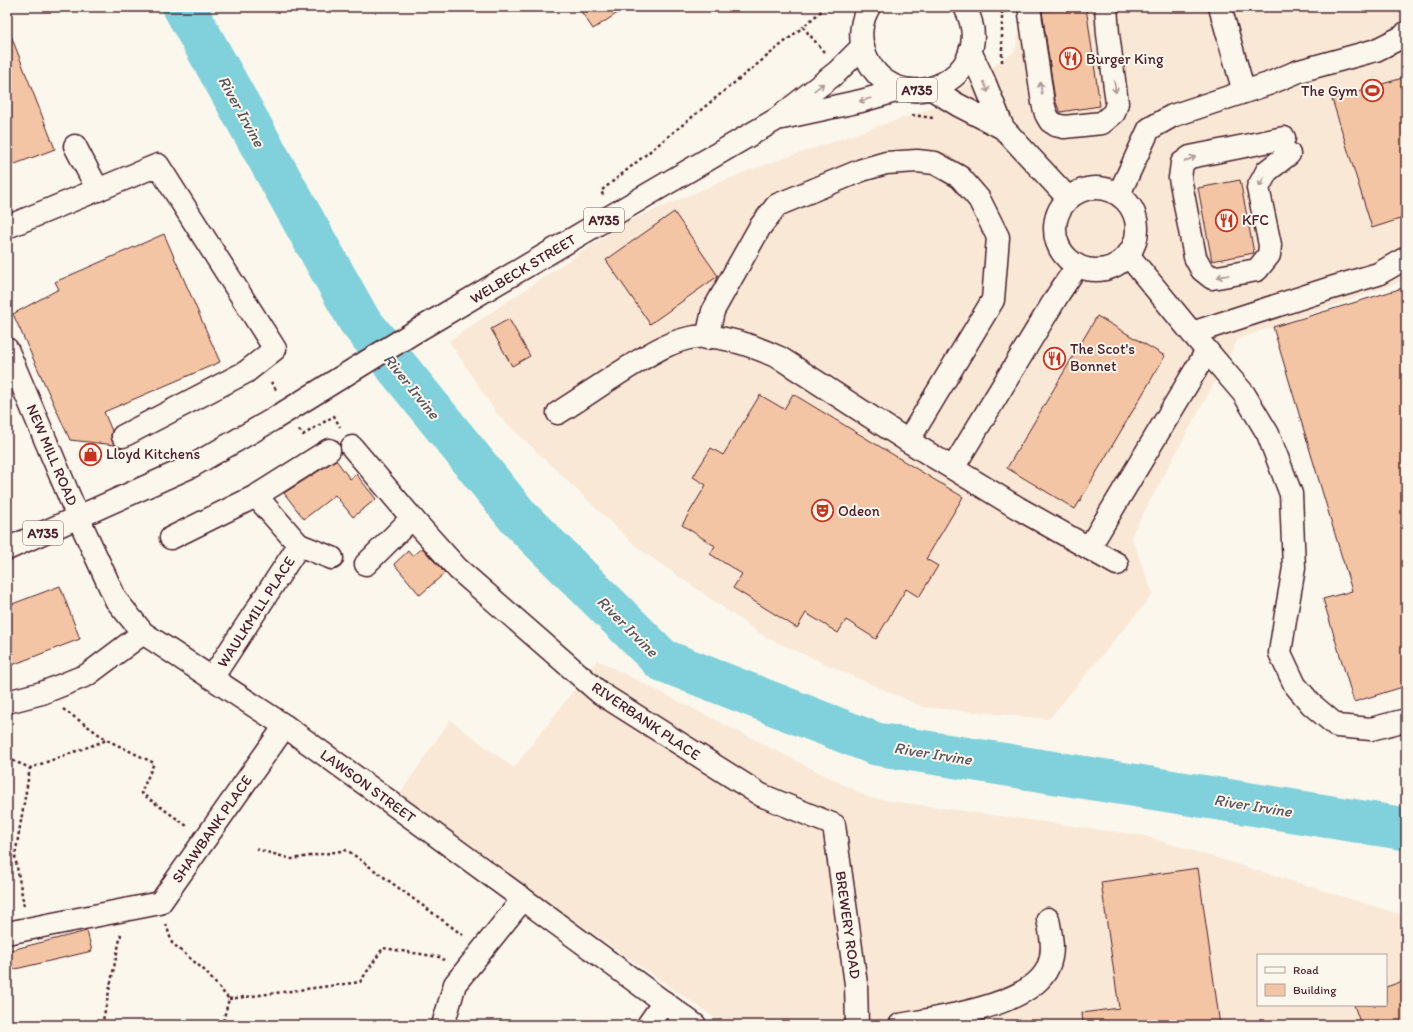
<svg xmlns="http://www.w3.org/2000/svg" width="1413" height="1032" viewBox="0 0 1413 1032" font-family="Itim,sans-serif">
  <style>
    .built { fill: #f9e8d6; fill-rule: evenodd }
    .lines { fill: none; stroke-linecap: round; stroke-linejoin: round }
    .river { stroke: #80d1db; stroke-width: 43 }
    .building { fill: #f4c5a4; stroke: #4a1f2b }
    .minor-casing { stroke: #4a1f2b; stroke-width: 25 }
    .major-casing { stroke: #4a1f2b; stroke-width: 25 }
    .path { stroke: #4a1f2b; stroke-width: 2.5; stroke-dasharray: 3 3; stroke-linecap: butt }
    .minor { stroke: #fbf7ec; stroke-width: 22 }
    .major { stroke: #fbf7ec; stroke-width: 22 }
    .oneway { stroke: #ab9695 }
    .labels { text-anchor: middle; stroke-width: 4; stroke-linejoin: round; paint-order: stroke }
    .shield { fill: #fbf7ec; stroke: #7f6065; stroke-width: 1 }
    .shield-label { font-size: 14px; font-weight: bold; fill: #4a1f2b }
    .poi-label { font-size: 15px; fill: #4a1f2b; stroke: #fbf7ec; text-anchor: start }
    .street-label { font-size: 15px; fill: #4a1f2b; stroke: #fbf7ec }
    .water-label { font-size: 16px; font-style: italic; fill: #5a5460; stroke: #fbf7ec }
  </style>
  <rect width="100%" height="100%" fill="#fbf7ec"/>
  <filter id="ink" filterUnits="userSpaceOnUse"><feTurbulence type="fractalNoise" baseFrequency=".025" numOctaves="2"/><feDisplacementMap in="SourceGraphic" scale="8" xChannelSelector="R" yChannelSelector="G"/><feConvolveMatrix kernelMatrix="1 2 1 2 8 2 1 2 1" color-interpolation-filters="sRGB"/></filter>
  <g filter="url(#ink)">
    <g class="built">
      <path d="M1024 7H1406V280L1238 339 1131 536 1153 594 1049 719 923 707 767 638 638 548 497 414 449 341 624 223 747 171 932 108 1015 51Z"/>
      <path d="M597 660 870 798 1145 836 1406 916V1025H725L397 798 450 720 514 768ZM1258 955H1386V1005H1258Z"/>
    </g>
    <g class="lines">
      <path class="river" d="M184 7 359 320 519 518 662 660 876 744 1406 829"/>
    </g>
    <g class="building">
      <path d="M578 7H627L593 29Z"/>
      <path d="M1070 7H1086L1100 106 1060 112 1055 100 1042 11Z"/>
      <path d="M7 28H8L55 149 7 167Z"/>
      <path d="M1406 77V217L1372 228 1332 99Z"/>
      <path d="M1240 180 1254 253 1212 261 1198 188Z"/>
      <path d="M674 212 718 276 650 324 606 260Z"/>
      <path d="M164 234 220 362 104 412 112 431 111 436 112 441 115 445 70 440 13 314 59 289 55 282Z"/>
      <path d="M1406 287V686L1354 702 1323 599 1352 591 1273 327Z"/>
      <path d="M1097 316 1165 356 1075 509 1007 468Z"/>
      <path d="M509 319 530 356 512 366 491 329Z"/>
      <path d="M793 394 963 497 926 559 938 566 919 597 906 589 876 639 846 620 838 633 806 613 797 628 733 588 742 574 710 554 715 546 682 525 706 485 693 477 711 448 723 455 760 395 784 409Z"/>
      <path d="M336 460 350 479 356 474 376 499 353 517 335 495 304 519 284 493Z"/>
      <path d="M422 548 445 573 420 595 394 564 408 551 412 556Z"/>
      <path d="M60 586 80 639 7 667V606Z"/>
      <path d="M1198 868 1220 1025H1083L1082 1013 1119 1008 1101 882Z"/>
      <path d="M87 931 92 951 7 971V951Z"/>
      <path d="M1406 980V1025H1361L1354 1005H1386V987Z"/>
    </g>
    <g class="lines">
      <defs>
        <g id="minor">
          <path d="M1029 7 1043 103 1046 114 1050 121 1056 125 1064 127 1102 123 1114 113 1117 103 1108 34 1106 7"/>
          <path d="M1220 7 1244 92"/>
          <path d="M970 51 984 81 1003 128"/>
          <path d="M932 89 958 105 1003 128 1068 198"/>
          <path d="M1284 138 1190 157 1182 163 1180 178 1195 257 1202 270 1212 278 1257 270 1269 255 1270 245 1258 188 1267 171 1289 154"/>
          <path d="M75 146 98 190"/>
          <circle cx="1096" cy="229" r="41"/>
          <path d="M1119 194 1149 129 1172 116 1268 84 1299 71 1376 50 1404 36 1406 33"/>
          <path d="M7 227 158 165 275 349 246 372 123 436"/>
          <path d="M1128 255 1192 333 1244 394 1268 434 1291 494 1294 568 1286 614 1280 653 1295 685 1311 704 1337 726 1371 729 1406 720"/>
          <path d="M1192 333 1328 289 1378 274 1406 258"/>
          <path d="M707 338 713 311 760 227 777 205 862 170 886 163 917 161 935 163 960 177 979 199 998 237 993 300 908 441"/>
          <path d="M7 349 78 517 116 600 143 633 285 726 422 825 695 1025"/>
          <path d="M558 413C580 399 602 384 624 370 647 356 668 341 695 337 723 334 756 347 780 358L908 441 1018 508 1117 564"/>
          <path d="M352 447 412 518 458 569 600 693 761 795 834 825 856 984 857 1025"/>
          <path d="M953 468 1059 293 1077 266"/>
          <path d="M171 538 256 496 329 450"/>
          <path d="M299 545 332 558"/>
          <path d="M1089 548 1207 351"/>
          <path d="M366 564 412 518"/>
          <path d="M212 678 299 545 256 496"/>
          <path d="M7 702 42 693 87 675 143 633"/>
          <path d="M7 933 160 903 285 726"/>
          <path d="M443 1025 455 984 523 899"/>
          <path d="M648 1025 664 1002"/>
          <path d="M900 1025C937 1018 1032 1006 1048 967 1055 951 1051 935 1048 919"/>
        </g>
        <g id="major">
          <path d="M869 7C861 20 859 37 864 51 891 128 1003 80 965 7"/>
          <path d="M782 118 861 101 903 89"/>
          <path d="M7 549 192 466 272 420 413 333 652 192 777 119 837 72 863 46"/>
        </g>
      </defs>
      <use href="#minor" class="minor-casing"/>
      <use href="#major" class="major-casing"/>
      <g class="path">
        <path d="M824 52 803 27 826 7"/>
        <path d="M1002 62V7"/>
        <path d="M912 115 933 118"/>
        <path d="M603 195 601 191 803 27"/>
        <path d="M271 382 277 391"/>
        <path d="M299 430 303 435 334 416 340 427"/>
        <path d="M63 709 107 740 154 763 141 793 187 826"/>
        <path d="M7 758 30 768 107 740"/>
        <path d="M256 849 292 859 347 850 464 936"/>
        <path d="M24 906 15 856 30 768"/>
        <path d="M166 924 172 943 204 970 229 999 222 1025"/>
        <path d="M229 999 360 982 383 948 439 957 444 960"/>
        <path d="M102 1025 121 934"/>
      </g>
      <use href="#minor" class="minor"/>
      <use href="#major" class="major"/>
    </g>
    <defs><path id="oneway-shaft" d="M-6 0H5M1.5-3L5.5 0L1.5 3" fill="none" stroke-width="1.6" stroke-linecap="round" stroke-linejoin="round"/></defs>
    <g class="oneway">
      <use href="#oneway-shaft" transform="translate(819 87) rotate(-38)"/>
      <use href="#oneway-shaft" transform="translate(986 87) rotate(68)"/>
      <use href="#oneway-shaft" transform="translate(1115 87) rotate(83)"/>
      <use href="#oneway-shaft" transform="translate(1041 88) rotate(-98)"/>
      <use href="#oneway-shaft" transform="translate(865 100) rotate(164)"/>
      <use href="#oneway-shaft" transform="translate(1190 159) rotate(-24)"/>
      <use href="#oneway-shaft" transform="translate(1262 181) rotate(118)"/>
      <use href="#oneway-shaft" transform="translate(1223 276) rotate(170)"/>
    </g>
  </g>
  <defs>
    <symbol id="restaurant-ring" viewBox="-11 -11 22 22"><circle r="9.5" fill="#fbf7ec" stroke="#c8321e" stroke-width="1.5"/><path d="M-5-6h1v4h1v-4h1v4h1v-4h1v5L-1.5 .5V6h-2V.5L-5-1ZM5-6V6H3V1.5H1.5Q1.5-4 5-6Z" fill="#c8321e"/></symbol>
    <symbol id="stadium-ring" viewBox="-11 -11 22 22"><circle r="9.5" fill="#fbf7ec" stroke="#c8321e" stroke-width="1.5"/><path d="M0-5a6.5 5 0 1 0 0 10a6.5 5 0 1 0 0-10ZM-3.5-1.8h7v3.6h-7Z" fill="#c8321e"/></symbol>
    <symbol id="shop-ring" viewBox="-11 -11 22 22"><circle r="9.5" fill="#fbf7ec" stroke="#c8321e" stroke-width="1.5"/><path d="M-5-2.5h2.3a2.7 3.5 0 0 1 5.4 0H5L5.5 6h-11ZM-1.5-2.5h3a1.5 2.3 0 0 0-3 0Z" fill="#c8321e"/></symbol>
    <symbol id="theatre-ring" viewBox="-11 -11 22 22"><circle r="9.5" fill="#fbf7ec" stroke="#c8321e" stroke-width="1.5"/><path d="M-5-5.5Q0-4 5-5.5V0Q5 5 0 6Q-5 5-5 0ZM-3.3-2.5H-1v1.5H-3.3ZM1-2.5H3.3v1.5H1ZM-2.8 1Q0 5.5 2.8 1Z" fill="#c8321e"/></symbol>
  </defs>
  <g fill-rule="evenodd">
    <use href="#restaurant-ring" x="1058" y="46" width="25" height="25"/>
    <use href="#stadium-ring" x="1360" y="78" width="25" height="25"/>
    <use href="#restaurant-ring" x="1214" y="208" width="25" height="25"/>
    <use href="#restaurant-ring" x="1042" y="346" width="25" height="25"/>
    <use href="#shop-ring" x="78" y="442" width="25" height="25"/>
    <use href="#theatre-ring" x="810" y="498" width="25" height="25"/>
  </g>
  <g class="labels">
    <g class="shield">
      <rect x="897" y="78" width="40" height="24" rx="3"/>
      <rect x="584" y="208" width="40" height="24" rx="3"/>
      <rect x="23" y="521" width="40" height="24" rx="3"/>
    </g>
    <g class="shield-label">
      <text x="917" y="95">A735</text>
      <text x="604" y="225">A735</text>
      <text x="43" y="538">A735</text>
    </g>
    <g class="poi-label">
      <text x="1086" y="64">Burger King</text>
      <text x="1358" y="96" text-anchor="end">The Gym</text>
      <text x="1242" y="225">KFC</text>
      <text x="1070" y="354">The Scot's<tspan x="1070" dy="17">Bonnet</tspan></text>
      <text x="106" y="459">Lloyd Kitchens</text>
      <text x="838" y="516">Odeon</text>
    </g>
    <g class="street-label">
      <text transform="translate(523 269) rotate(-31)" y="5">WELBECK STREET</text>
      <text transform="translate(52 455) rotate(67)" y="5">NEW MILL ROAD</text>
      <text transform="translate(256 612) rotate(-57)" y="5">WAULKMILL PLACE</text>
      <text transform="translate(646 721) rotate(34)" y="5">RIVERBANK PLACE</text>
      <text transform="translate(368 786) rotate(36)" y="5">LAWSON STREET</text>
      <text transform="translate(212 829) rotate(-55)" y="5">SHAWBANK PLACE</text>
      <text transform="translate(848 925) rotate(82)" y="5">BREWERY ROAD</text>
    </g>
    <g class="water-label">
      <text transform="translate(242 111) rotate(61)" y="6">River Irvine</text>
      <text transform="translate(412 386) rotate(51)" y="6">River Irvine</text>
      <text transform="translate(628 626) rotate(45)" y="6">River Irvine</text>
      <text transform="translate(933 753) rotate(9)" y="6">River Irvine</text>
      <text transform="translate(1253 805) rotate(9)" y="6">River Irvine</text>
    </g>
  </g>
  <rect width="1413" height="1032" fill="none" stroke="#fbf7ec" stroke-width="24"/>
  <rect x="12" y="12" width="1389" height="1008" fill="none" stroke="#4a1f2b" stroke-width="1.5" filter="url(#ink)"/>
  <rect x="1257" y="954" width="130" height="52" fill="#fbf7ec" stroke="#b4a19f"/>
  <rect x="1265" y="967" width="20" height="6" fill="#fbf7ec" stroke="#b4a19f"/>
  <text x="1293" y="974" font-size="12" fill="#4a1f2b">Road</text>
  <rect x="1265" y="984" width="20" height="12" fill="#f4c5a4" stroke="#b4a19f"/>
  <text x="1293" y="994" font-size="12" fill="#4a1f2b">Building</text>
</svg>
